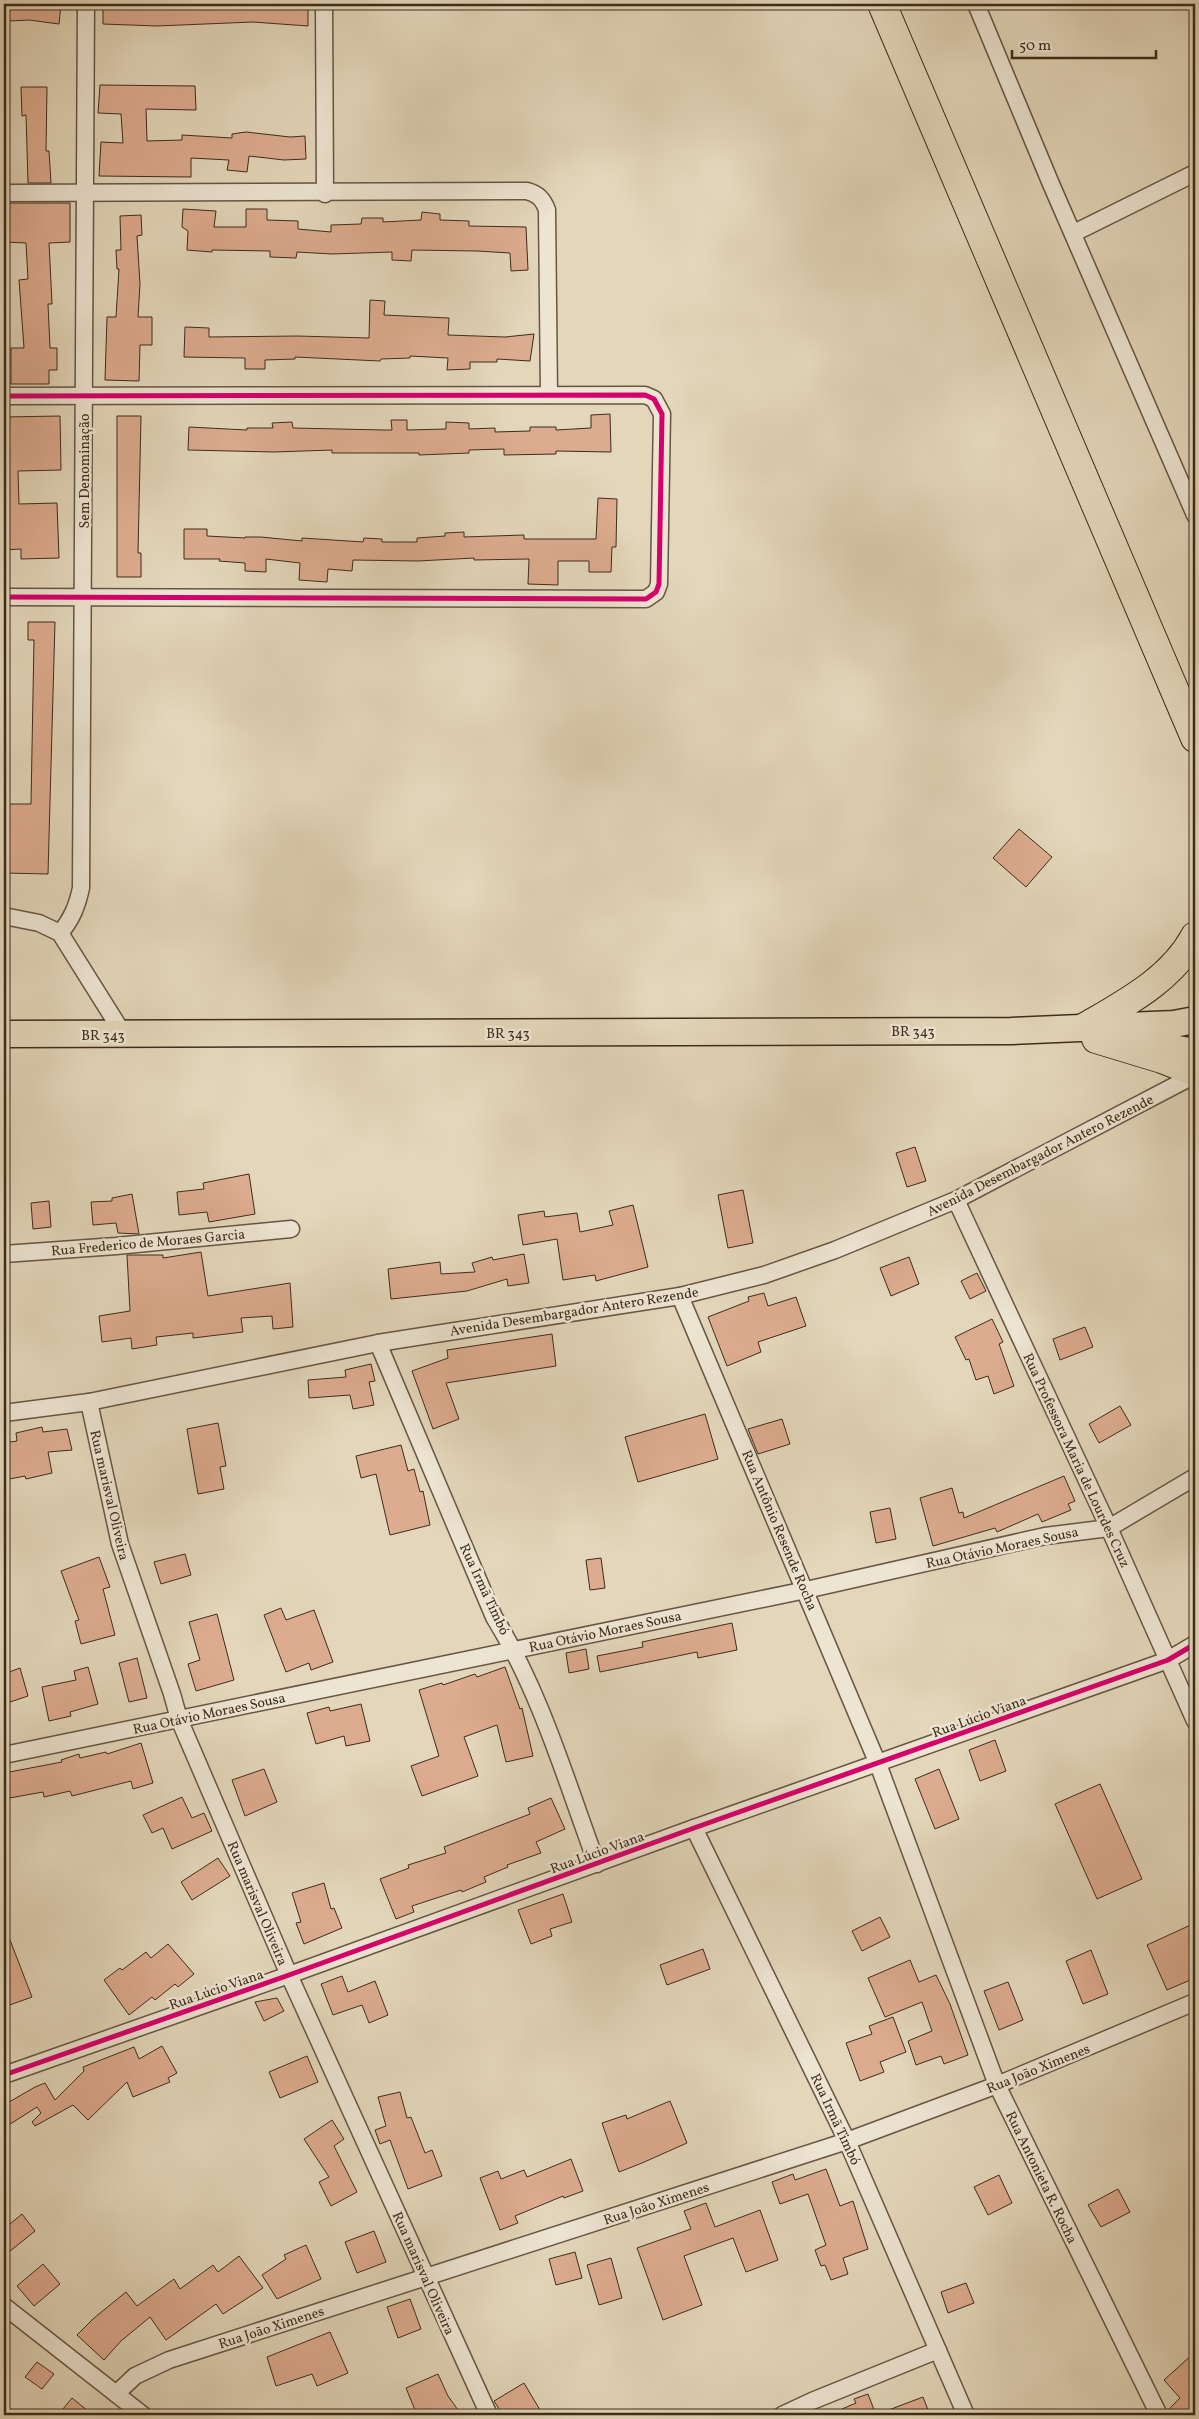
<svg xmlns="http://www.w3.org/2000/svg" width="1199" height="2419" viewBox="0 0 1199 2419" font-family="Vollkorn,serif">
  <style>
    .building { fill: #ddab8f; stroke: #3d2c1b }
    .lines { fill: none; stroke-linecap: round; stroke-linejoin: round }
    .minor-casing { stroke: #665643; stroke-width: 19 }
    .primary-casing { stroke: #3d2c1b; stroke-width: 29 }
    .trunk-casing { stroke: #3d2c1b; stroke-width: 30 }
    .minor { stroke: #ede4d2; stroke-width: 16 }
    .primary { stroke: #e3d6ba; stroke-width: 26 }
    .trunk { stroke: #e3d6ba; stroke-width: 28 }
    .cycleway-casing { stroke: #ede4d2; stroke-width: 8 }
    .cycleway { stroke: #d6006c; stroke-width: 5 }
    .labels { text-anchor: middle; stroke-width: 5; stroke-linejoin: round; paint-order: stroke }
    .street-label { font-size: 14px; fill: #3d2c1b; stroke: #ede4d2 }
  </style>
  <rect width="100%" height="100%" fill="#e3d6ba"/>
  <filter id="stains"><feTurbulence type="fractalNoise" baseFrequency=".004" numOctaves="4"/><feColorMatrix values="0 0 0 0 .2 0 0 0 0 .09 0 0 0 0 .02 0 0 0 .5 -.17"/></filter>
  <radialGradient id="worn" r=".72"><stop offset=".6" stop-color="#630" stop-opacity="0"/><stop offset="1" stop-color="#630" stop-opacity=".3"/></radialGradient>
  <g class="building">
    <path d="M9 4H61L59 24 29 20 9 21Z"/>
    <path d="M103 4H308V26L253 22 157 26 103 24Z"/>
    <path d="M100 85 195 86 196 110 146 109 147 141 182 140V135L232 138V134L246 132 290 137 305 136 306 159 284 160 249 156 247 172 227 170 229 160 191 158V177L99 176 101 142 123 143 121 114 98 113Z"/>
    <path d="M21 87H47L46 151H49L51 183H28L26 115 22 116Z"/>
    <path d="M4 203H70V242L49 243 52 304H48L50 348H57V370H49V384H11V348H24L19 280 28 279 26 243 4 242Z"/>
    <path d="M183 209 216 211 214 227H246V209H267V220L298 221V229L331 232V225L361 224 362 218H383V222L421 220 422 212 440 214V220L469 221V226L526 227 528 270 511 271 510 253 477 251 412 250 411 261 392 260V252L332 254 297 252 296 258 270 257V251L212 250V252L187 250 188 231 182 227Z"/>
    <path d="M141 215 142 235 137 236 140 284 138 317H152V345H140L139 381 105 380 107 317H116L119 269H117L116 250H121L120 216Z"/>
    <path d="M370 300 385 301 384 315 449 318 448 335 505 337 534 334 530 361 497 359V362H470V369L447 370 448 358 410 356V358L381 359 380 361 295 357V359L265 360V369H245V358L184 357 185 327 209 328V337L298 336 369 338Z"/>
    <path d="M610 414 611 452 556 451V454L504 455V449L469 450V453L419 455V453H332V450L274 452 188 450 189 427 247 430V428H273L272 423 292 422 293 428 384 430H392L391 420H407V430L446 429V422L469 423V429L495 428V432L530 431V427H556V430L591 428V415Z"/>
    <path d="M60 416 61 470 18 471 19 504 57 503 59 558 21 559V549L4 550V417Z"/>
    <path d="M117 416H141L138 553H141V577H117Z"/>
    <path d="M598 498 617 499 616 547H612L611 572H589V561H558V585L528 584 529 559 474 560V558L418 561 353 560 352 571 328 569 327 582 299 580 300 563 266 559V572L245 571V563L219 561 220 559H184V529H207V536L245 538V537H261L302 541V538L363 542 364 538 382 539V542H417V538L445 536V533L464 532V537L524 535V539H596Z"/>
    <path d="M28 622H55L48 874 4 873V804H31L34 640H28Z"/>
    <path d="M1019 829 1052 857 1026 887 993 858Z"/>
    <path d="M915 1147 926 1181 907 1187 896 1153Z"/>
    <path d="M249 1174 255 1214 209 1222 207 1212 179 1215 177 1192 204 1189 203 1183Z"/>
    <path d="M743 1190 753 1243 728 1248 718 1195Z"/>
    <path d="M132 1194 139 1234 118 1233 116 1223 93 1225 91 1202 112 1201V1198Z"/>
    <path d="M49 1201 51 1227 33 1229 31 1203Z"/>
    <path d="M633 1205 648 1267 596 1281 595 1275 563 1280 557 1239 523 1245 518 1215 544 1211 545 1217 577 1213 580 1232 613 1225 609 1211Z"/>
    <path d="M201 1252 208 1296 290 1283 293 1327 273 1329 272 1316 241 1318 243 1332 193 1338V1333L156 1337 157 1345 132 1349 131 1338 102 1342 99 1316 130 1311 127 1255H163V1258Z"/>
    <path d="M524 1254 529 1283 508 1286 507 1279 467 1291 391 1299 388 1269 440 1262 441 1274 475 1272 472 1263 492 1257 493 1260Z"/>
    <path d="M909 1257 919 1284 891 1296 880 1268Z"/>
    <path d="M977 1273 986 1291 970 1299 961 1281Z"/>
    <path d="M764 1293 768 1306 796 1297 806 1326 758 1342 761 1352 727 1366 708 1317 749 1301 748 1297Z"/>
    <path d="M992 1319 1003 1342 999 1344 1014 1386 994 1394 988 1376 976 1380 969 1359 966 1360 955 1337Z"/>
    <path d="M1085 1327 1093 1347 1060 1360 1053 1339Z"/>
    <path d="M552 1334 556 1366 446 1383 459 1419 433 1429 412 1371 448 1358 447 1350Z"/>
    <path d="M371 1364 375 1381 369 1382 374 1405 353 1409 350 1395 309 1398 308 1380 346 1377 345 1370Z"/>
    <path d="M1120 1406 1131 1425 1099 1443 1089 1424Z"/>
    <path d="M705 1414 718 1459 638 1482 625 1437Z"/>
    <path d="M782 1419 790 1444 758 1454 748 1429Z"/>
    <path d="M218 1423 226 1466 220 1467 224 1489 198 1494 187 1429Z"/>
    <path d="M42 1427 43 1432 67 1429 72 1450 48 1452 52 1473 26 1479 25 1476 4 1480V1443L17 1441 16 1433Z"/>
    <path d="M401 1445 408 1471 414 1469 420 1492 423 1491 430 1525 390 1535 376 1474 361 1478 356 1456Z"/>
    <path d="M1064 1476 1075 1501 1068 1504 1071 1510 1042 1522 1038 1514 997 1532 995 1528 933 1546 920 1498 952 1488 959 1513 963 1512 964 1518Z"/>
    <path d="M890 1508 896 1539 876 1543 870 1512Z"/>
    <path d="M185 1554 191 1575 161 1584 154 1562Z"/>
    <path d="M99 1557 110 1587 103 1589 115 1635 81 1644 75 1621 79 1620 61 1571Z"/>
    <path d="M601 1558 605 1588 590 1590 586 1560Z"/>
    <path d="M281 1608 286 1620 314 1610 333 1662 311 1670 309 1663 286 1672 264 1615Z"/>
    <path d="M217 1614 234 1680 196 1691 188 1664 200 1660 189 1622Z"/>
    <path d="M732 1623 737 1650 698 1658 697 1652 600 1672 597 1656 643 1647 642 1642Z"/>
    <path d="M586 1649 589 1669 569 1673 566 1653Z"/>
    <path d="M137 1658 147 1698 129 1702 119 1663Z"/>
    <path d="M88 1667 98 1704 70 1712 71 1716 49 1721 42 1687 76 1680 74 1671Z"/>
    <path d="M505 1667 520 1709 522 1708 533 1756 506 1762 497 1725 464 1737 478 1776 422 1796 411 1766 439 1756 419 1690 442 1683 443 1685 475 1674 477 1677Z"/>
    <path d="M20 1668 28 1696 4 1704V1674Z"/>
    <path d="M361 1704 370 1741 346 1746 344 1736 316 1744 307 1713 329 1707 330 1711Z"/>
    <path d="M995 1740 1006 1771 980 1781 969 1750Z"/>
    <path d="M141 1743 153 1783 133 1789 131 1781 72 1796 70 1791 44 1797 43 1792 4 1799V1773L62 1762 61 1760 79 1754 80 1758 106 1752 107 1754Z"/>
    <path d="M264 1769 277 1802 245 1816 232 1780Z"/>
    <path d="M939 1769 959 1819 935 1829 915 1779Z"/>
    <path d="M1100 1784 1142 1879 1097 1899 1055 1804Z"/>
    <path d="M182 1797 192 1818 204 1813 212 1831 172 1849 163 1828 152 1833 143 1815Z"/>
    <path d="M551 1798 565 1829 536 1842 541 1853 507 1865 508 1867 484 1877 486 1882 462 1892 461 1890 412 1906 414 1912 396 1919 380 1879 409 1868 408 1865 446 1853 444 1847 530 1814 528 1808Z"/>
    <path d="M218 1858 230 1876 192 1900 181 1882Z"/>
    <path d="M324 1883 331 1909 334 1908 342 1928 304 1944 296 1923 301 1922 292 1893Z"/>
    <path d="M563 1894 572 1922 550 1929 552 1936 531 1944 518 1910Z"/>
    <path d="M880 1917 890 1937 862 1951 852 1931Z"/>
    <path d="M1195 1923V1978L1167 1990 1147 1945Z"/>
    <path d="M5 1927 32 1997 4 2007V1928Z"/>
    <path d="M168 1944 194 1974 178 1987 175 1984 155 2000 152 1997 129 2015 104 1980 120 1968 122 1970 146 1952 151 1958Z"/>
    <path d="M703 1949 710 1969 667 1985 660 1965Z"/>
    <path d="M1091 1950 1108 1994 1083 2004 1066 1961Z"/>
    <path d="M910 1960 919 1982 936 1975 950 2004 968 2055 944 2064 941 2056 916 2065 908 2041 932 2031 922 2002 885 2017 868 1978Z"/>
    <path d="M342 1976 348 1992 375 1981 388 2015 369 2023 362 2005 333 2015 321 1984Z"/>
    <path d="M1008 1982 1023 2020 999 2030 984 1991Z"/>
    <path d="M277 1998 284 2011 264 2021 255 2002Z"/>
    <path d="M893 2017 906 2052 880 2062 884 2072 860 2081 846 2043 872 2034 869 2026Z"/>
    <path d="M162 2046 177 2073 168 2078 170 2082 133 2097 127 2082 88 2120 73 2105 35 2126 32 2122 41 2113 37 2107 4 2128V2105L35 2087 45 2083 55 2100 84 2071 83 2067 134 2047 139 2059Z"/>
    <path d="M307 2056 318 2082 280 2098 269 2072Z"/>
    <path d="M400 2092 407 2118 411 2117 425 2153 432 2150 442 2176 408 2189 390 2140 380 2144 375 2130 386 2126 378 2097Z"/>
    <path d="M670 2101 687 2143 642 2163 619 2172 602 2123 626 2115 627 2119Z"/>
    <path d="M332 2120 344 2139 334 2146 357 2192 331 2206 319 2182 329 2177 304 2139Z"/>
    <path d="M571 2159 583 2191 564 2198 563 2196 515 2216 518 2223 500 2230 480 2178 498 2171 501 2179 524 2170 527 2177Z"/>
    <path d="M826 2169 840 2206 853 2201 868 2249 843 2258 848 2274 831 2280 825 2265 821 2266 815 2250 826 2245 808 2194 780 2204 772 2182 793 2174 795 2180Z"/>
    <path d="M999 2175 1012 2203 988 2215 974 2187Z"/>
    <path d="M1118 2189 1130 2212 1101 2227 1088 2205Z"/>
    <path d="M706 2203 715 2227 760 2210 778 2260 746 2272 733 2238 684 2256 702 2305 663 2320 637 2248 691 2229 684 2211Z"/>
    <path d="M22 2214 35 2231 4 2256V2229Z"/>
    <path d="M374 2231 386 2262 357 2273 345 2242Z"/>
    <path d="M306 2245 321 2279 277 2299 262 2275 286 2259 284 2255Z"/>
    <path d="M575 2252 582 2278 556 2285 549 2259Z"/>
    <path d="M239 2256 263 2288 223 2314 216 2304 166 2340 150 2317 121 2341 104 2360 77 2335 94 2318 126 2292 137 2306 174 2279 180 2289 213 2265 218 2272Z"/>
    <path d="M611 2258 622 2298 599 2305 587 2265Z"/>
    <path d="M43 2264 60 2284 34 2306 17 2286Z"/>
    <path d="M966 2283 974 2303 948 2313 941 2292Z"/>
    <path d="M410 2299 421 2329 398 2338 387 2307Z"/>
    <path d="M330 2332 348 2373 317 2386 312 2374 276 2386 267 2357Z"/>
    <path d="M1195 2352V2415H1169L1168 2410 1180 2398 1164 2380Z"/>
    <path d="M37 2362 54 2374 42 2389 25 2377Z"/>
    <path d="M438 2374 448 2396 458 2410 446 2415H417L406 2388Z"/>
    <path d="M524 2383 543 2415H503L494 2401Z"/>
    <path d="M868 2394 876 2415H828L856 2403 854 2399Z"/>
    <path d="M923 2397 930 2415H878V2414Z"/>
    <path d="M72 2398 93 2415H58Z"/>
  </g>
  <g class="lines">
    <defs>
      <g id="minor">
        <path d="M324 4 325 194"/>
        <path d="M976 4 1051 184 1195 515"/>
        <path d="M4 193 527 191C538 194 543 199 547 210L549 395"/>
        <path d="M1078 231 1195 173"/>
        <path d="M4 396 645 395 654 399 662 414 659 584 656 592 646 599 4 597"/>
        <path d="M4 916 39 923 60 933 124 1035"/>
        <path d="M60 933C72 919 77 906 81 888L86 4"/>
        <path d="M956 1200 1109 1528 1195 1721"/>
        <path d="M4 1254 116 1246 291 1229"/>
        <path d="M680 1296 878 1764 997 2085 1159 2415"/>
        <path d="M378 1343 494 1617C541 1693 566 1781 597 1864"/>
        <path d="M89 1402 120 1544 172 1694 179 1719 289 1975 489 2415"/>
        <path d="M4 1413 89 1402 378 1343 680 1296 764 1275 835 1250 956 1200 1195 1075"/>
        <path d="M4 1755 806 1590 1045 1536 1109 1528 1195 1477"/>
        <path d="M694 1828 847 2141 966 2415"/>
        <path d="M4 2075 289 1975 694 1828 1168 1660 1195 1644"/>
        <path d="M4 2306 143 2415"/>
        <path d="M116 2394 135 2376 169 2360 847 2141 997 2085 1195 2002"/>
        <path d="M782 2415 812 2401 938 2350"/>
      </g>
      <g id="primary">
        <path d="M4 1034 1011 1031 1174 1024 1195 1020"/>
        <path d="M1127 1040 1195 1052"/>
      </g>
      <g id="trunk">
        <path d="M882 4 1195 738"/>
        <path d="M1085 1027C1126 1003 1172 979 1195 936"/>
        <path d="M1096 1039 1162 1059 1195 1072"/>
      </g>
    </defs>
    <use href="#minor" class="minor-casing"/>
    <use href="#primary" class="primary-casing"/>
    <use href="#trunk" class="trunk-casing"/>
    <use href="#minor" class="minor"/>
    <use href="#primary" class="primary"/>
    <use href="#trunk" class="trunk"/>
    <defs>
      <g id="cycleway">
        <path d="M4 396 645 395 654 399 662 414 659 584 656 592 646 599 4 597"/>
        <path d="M4 2075 289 1975 694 1828 1168 1660 1195 1644"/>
      </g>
    </defs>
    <use href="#cycleway" class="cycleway-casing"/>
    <use href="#cycleway" class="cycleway"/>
  </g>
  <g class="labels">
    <g class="street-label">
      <text transform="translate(84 471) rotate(-90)" y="5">Sem Denominação</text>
      <text x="913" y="1036">BR 343</text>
      <text x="508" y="1038">BR 343</text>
      <text x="103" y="1040">BR 343</text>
      <text transform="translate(1040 1155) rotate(-27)" y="5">Avenida Desembargador Antero Rezende</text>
      <text transform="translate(148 1242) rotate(-5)" y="5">Rua Frederico de Moraes Garcia</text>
      <text transform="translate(574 1311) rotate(-9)" y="5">Avenida Desembargador Antero Rezende</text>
      <text transform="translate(1077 1460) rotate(65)" y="5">Rua Professora Maria de Lourdes Cruz</text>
      <text transform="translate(110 1495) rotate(77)" y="5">Rua marisval Oliveira</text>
      <text transform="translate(780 1530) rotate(67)" y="5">Rua Antônio Resende Rocha</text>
      <text transform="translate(1002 1547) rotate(-12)" y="5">Rua Otávio Moraes Sousa</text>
      <text transform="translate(485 1589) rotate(65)" y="5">Rua Irmã Timbó</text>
      <text transform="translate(605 1631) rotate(-12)" y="5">Rua Otávio Moraes Sousa</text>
      <text transform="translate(209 1713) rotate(-12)" y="5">Rua Otávio Moraes Sousa</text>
      <text transform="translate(979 1716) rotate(-20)" y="5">Rua Lúcio Viana</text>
      <text transform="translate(597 1852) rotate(-20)" y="5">Rua Lúcio Viana</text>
      <text transform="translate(258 1903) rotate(67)" y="5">Rua marisval Oliveira</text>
      <text transform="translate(216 1989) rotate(-19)" y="5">Rua Lúcio Viana</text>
      <text transform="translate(1038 2068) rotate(-22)" y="5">Rua João Ximenes</text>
      <text transform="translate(836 2119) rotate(65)" y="5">Rua Irmã Timbó</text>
      <text transform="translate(1042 2177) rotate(64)" y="5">Rua Antonieta R. Rocha</text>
      <text transform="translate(656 2203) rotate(-18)" y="5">Rua João Ximenes</text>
      <text transform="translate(424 2273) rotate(66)" y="5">Rua marisval Oliveira</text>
      <text transform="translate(271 2327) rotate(-18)" y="5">Rua João Ximenes</text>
    </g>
  </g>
  <rect width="1199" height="2419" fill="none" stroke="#e3d6ba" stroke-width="20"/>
  <rect x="5" y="5" width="1189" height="2409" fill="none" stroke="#3d2c1b" stroke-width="2.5"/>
  <rect x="10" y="10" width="1179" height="2399" fill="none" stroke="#3d2c1b"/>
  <path d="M1012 50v8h144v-8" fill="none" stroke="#3d2c1b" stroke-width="2.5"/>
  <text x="1019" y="50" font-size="15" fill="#3d2c1b" stroke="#ede4d2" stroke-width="4" paint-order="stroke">50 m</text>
  <rect width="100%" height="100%" filter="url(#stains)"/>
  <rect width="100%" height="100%" fill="url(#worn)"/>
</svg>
